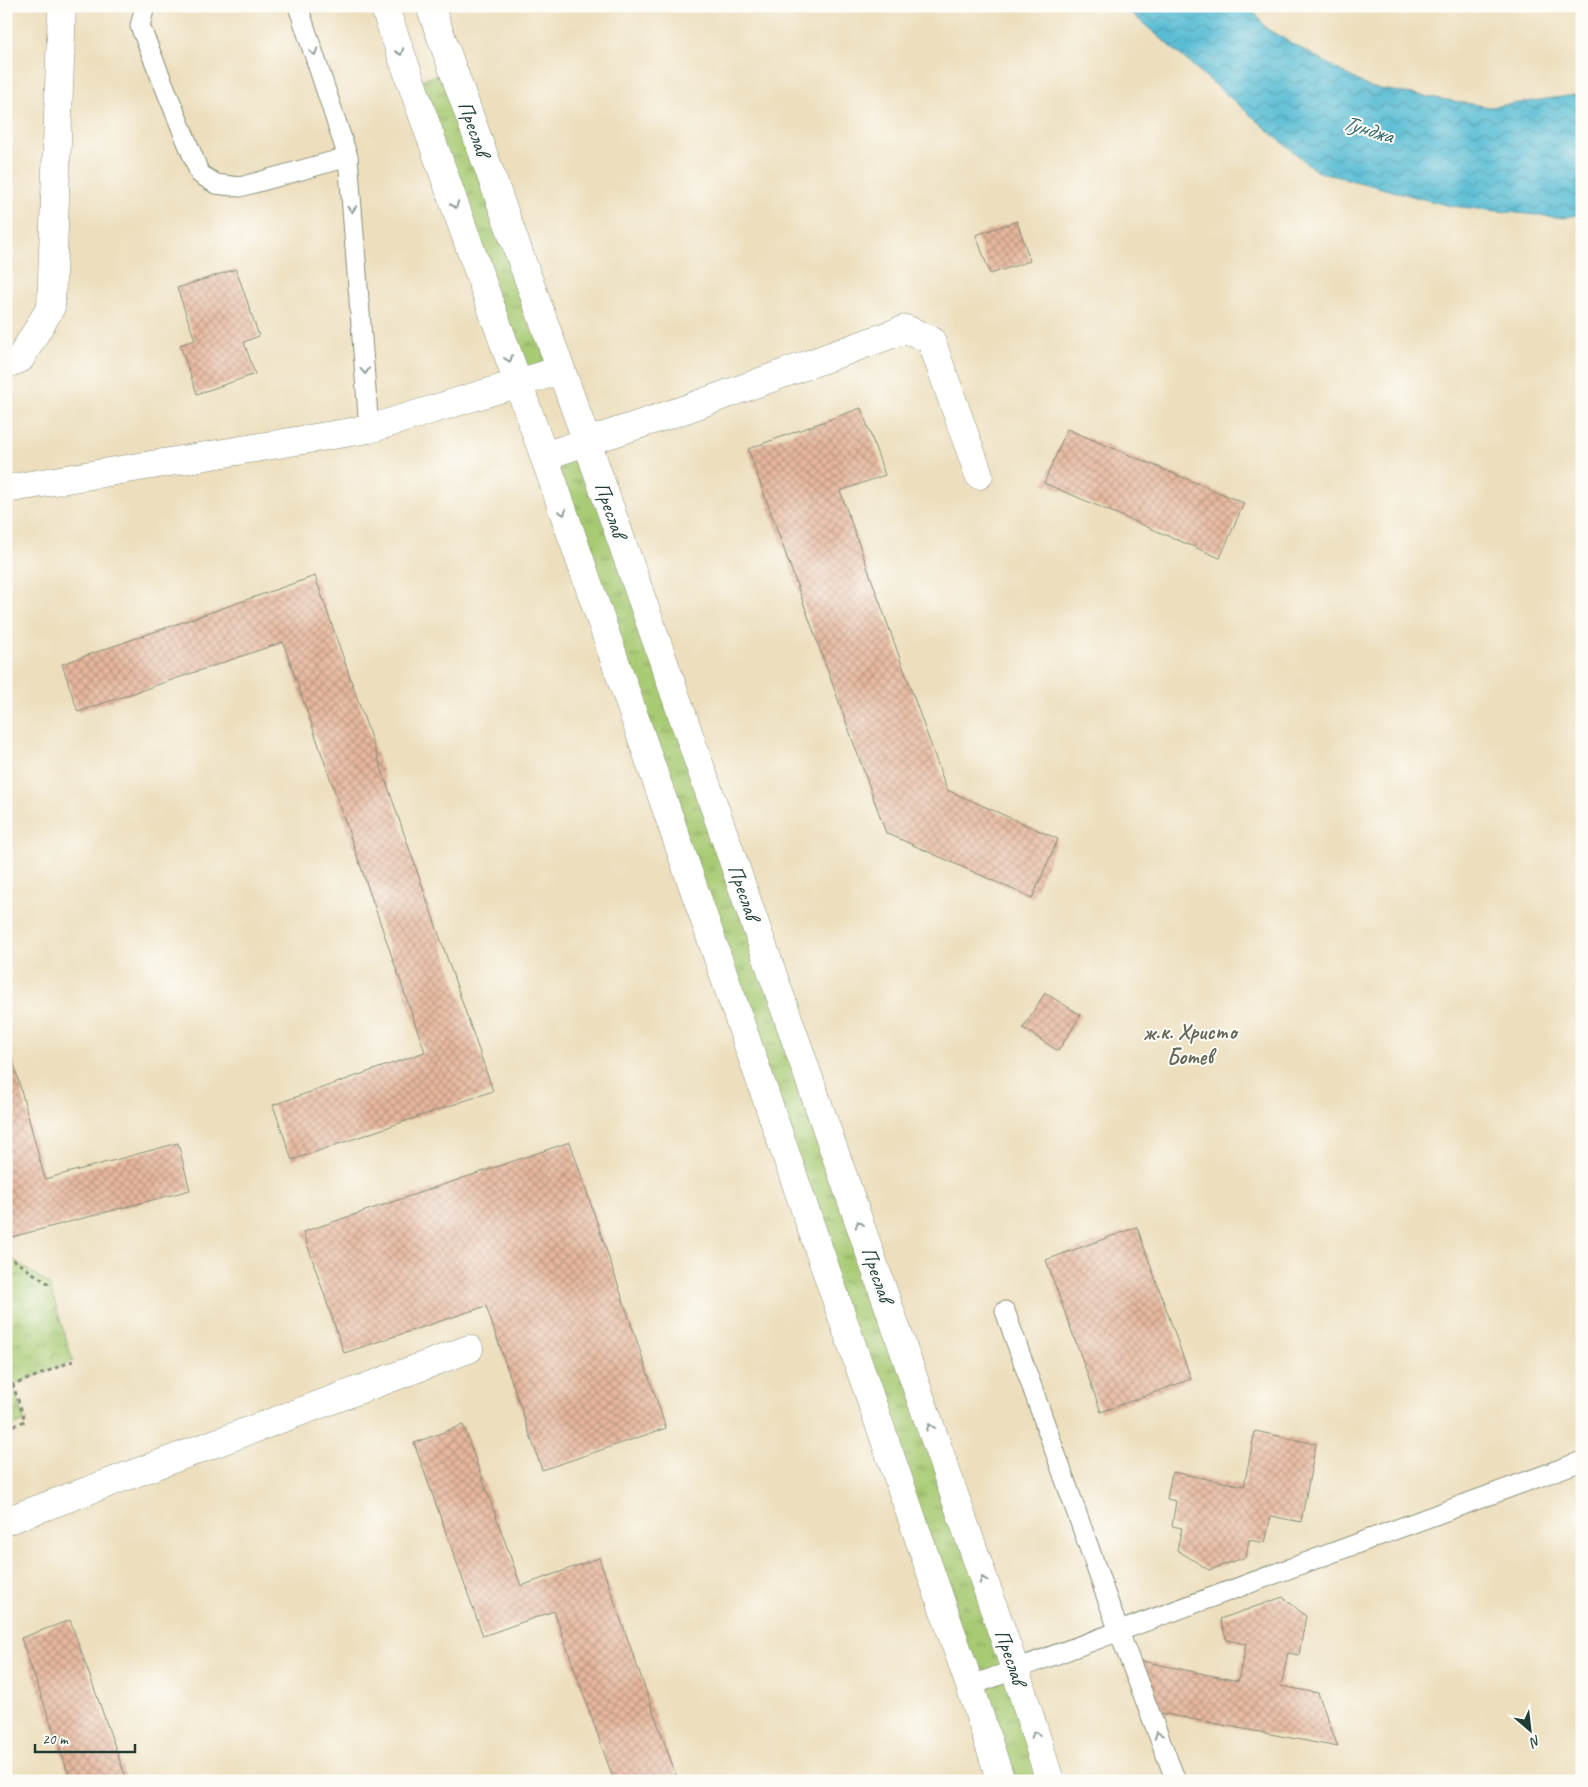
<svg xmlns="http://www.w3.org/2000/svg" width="1588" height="1787" viewBox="0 0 1588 1787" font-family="Caveat,sans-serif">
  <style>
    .grass { fill: url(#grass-tufts); stroke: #648454 }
    .park { fill: url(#park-crowns); stroke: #648454 }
    .water { fill: url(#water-waves); stroke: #3a7c84 }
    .building { fill: url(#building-cross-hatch) }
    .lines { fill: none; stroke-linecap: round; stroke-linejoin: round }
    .lane-casing { stroke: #868e79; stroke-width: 21 }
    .street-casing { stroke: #868e79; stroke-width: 29 }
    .secondary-casing { stroke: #868e79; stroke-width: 29 }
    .path { stroke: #868e79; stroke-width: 3; stroke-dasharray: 4 4; stroke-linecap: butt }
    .lane { stroke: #fff; stroke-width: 19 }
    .street { stroke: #fff; stroke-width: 28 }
    .secondary { stroke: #fff; stroke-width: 28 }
    .oneway { stroke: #8f9e9a }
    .labels { text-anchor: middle; stroke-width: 4; stroke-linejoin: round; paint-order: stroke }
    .street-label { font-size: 21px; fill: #1f3d34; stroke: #fdfcf7 }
    .water-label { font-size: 22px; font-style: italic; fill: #2f6364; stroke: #fdfcf7 }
    .neighbourhood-label { font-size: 22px; font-weight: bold; fill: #656859; stroke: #fdfcf7 }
  </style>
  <defs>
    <pattern id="grass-tufts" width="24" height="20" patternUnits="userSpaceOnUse" patternTransform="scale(1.25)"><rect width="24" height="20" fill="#a8ca73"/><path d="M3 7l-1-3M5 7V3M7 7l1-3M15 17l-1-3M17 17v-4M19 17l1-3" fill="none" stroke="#88a55f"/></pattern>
    <pattern id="park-crowns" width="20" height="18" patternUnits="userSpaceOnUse" patternTransform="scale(1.25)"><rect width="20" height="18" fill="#a8ca73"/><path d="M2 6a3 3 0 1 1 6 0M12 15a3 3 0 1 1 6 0" fill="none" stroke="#88a55f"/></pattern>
    <pattern id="water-waves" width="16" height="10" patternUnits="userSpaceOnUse" patternTransform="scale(1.25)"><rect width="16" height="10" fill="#55bbd3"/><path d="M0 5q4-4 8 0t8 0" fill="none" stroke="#4699ac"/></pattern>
    <pattern id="building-cross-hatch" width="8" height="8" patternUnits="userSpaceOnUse" patternTransform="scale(1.25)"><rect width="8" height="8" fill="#e7b79d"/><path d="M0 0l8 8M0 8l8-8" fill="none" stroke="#bb9681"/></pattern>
  </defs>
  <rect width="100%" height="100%" fill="#fdfcf7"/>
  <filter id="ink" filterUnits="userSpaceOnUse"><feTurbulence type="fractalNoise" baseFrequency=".02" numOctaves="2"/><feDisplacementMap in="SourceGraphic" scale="10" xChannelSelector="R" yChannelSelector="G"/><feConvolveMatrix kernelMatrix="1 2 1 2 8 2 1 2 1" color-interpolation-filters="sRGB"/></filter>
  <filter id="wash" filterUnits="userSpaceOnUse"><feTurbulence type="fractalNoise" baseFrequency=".0096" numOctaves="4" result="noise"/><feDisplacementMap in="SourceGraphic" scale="20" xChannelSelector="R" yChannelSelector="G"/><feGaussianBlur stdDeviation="1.12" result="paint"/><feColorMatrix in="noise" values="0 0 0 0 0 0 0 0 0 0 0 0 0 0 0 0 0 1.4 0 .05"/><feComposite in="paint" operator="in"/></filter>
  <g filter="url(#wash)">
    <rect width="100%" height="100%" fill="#eddfbe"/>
    <g class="grass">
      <path d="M453 70 561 370 518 384 411 83Z"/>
      <path d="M587 442 1050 1781H1001L544 456Z"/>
    </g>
    <path class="park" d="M6 1255 49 1284 73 1361 13 1385 25 1421 6 1429Z"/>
    <path class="water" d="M1123 6H1250L1267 29 1369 87 1490 107 1582 94V213L1564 218 1450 206 1316 171Z"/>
    <g id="blocks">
      <g class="building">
        <path d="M1017 221 1030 261 990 274 976 235Z"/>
        <path d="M236 269 259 336 244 342 255 374 197 394 180 345 195 340 177 288Z"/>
        <path d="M861 408 885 475 840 491 947 790 1058 839 1032 898 886 833 748 449Z"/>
        <path d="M1067 429 1244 503 1220 558 1044 483Z"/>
        <path d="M315 576 493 1091 292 1160 273 1105 425 1052 283 642 78 712 62 664Z"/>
        <path d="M1045 993 1081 1015 1058 1051 1023 1028Z"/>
        <path d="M6 1034 45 1179 178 1143 190 1190 8 1238Z"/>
        <path d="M570 1142 666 1428 542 1470 486 1306 344 1353 303 1232Z"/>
        <path d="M1137 1227 1191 1379 1101 1412 1046 1260Z"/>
        <path d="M463 1425 521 1586 599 1558 678 1781H614L554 1611 483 1636 414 1443Z"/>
        <path d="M1255 1431 1316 1444 1301 1522 1271 1516 1265 1543 1249 1540 1246 1557 1209 1570 1177 1550 1182 1528 1172 1526 1176 1501 1167 1499 1172 1472 1244 1486Z"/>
        <path d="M1283 1597 1306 1616 1299 1655 1288 1653 1281 1686 1318 1693 1338 1747 1155 1712 1137 1660 1238 1681 1246 1644 1227 1640 1220 1619Z"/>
        <path d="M70 1620 127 1781H71L21 1638Z"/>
      </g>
    </g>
  </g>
  <g filter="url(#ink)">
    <use href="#blocks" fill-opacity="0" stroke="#868e79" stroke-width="1"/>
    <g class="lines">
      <defs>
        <g id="lane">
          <path d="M145 6 140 26 200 174 216 184 240 187 348 157"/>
          <path d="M298 6 348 157 369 429"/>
          <path d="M1005 1311 1119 1632 1176 1781"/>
          <path d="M970 1686 1582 1461"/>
        </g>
        <g id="street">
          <path d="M6 364 20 359 51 307 62 6"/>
          <path d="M544 456 683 410 906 329 931 340 979 475"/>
          <path d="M6 489 369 429 561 370"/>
          <path d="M6 1521 469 1349"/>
        </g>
        <g id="secondary">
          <path d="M384 6 544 456 970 1686 1001 1781"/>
          <path id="s1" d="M430 6 587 442 1015 1669 1050 1781"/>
        </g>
      </defs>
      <use href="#lane" class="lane-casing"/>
      <use href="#street" class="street-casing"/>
      <use href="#secondary" class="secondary-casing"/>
      <g class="path">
        <path d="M6 1255 49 1284"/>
        <path d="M6 1429 25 1421 13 1385 73 1361"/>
      </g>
      <use href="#lane" class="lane"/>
      <use href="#street" class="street"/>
      <use href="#secondary" class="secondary"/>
    </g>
    <defs><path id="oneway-chevron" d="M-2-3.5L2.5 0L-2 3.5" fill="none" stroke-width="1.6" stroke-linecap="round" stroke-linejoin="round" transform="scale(1.25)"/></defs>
    <g class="oneway">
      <use href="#oneway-chevron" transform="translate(314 52) rotate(72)"/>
      <use href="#oneway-chevron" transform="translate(400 52) rotate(70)"/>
      <use href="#oneway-chevron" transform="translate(455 205) rotate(70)"/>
      <use href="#oneway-chevron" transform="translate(352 209) rotate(86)"/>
      <use href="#oneway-chevron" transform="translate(509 359) rotate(70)"/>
      <use href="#oneway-chevron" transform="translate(365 371) rotate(86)"/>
      <use href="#oneway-chevron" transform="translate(563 512) rotate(71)"/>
      <use href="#oneway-chevron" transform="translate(859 1224) rotate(-109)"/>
      <use href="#oneway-chevron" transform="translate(930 1427) rotate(-109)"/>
      <use href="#oneway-chevron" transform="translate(983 1580) rotate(-109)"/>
      <use href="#oneway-chevron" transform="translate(1035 1734) rotate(-108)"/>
      <use href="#oneway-chevron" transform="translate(1158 1735) rotate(-111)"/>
    </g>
  </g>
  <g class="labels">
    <g class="street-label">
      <text dy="7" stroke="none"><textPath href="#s1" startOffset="130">Преслав</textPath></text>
      <text dy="7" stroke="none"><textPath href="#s1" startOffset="535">Преслав</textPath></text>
      <text dy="7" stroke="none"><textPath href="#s1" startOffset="940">Преслав</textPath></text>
      <text dy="7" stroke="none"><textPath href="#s1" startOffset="1345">Преслав</textPath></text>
      <text dy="7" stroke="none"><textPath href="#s1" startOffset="1750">Преслав</textPath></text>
    </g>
    <g class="water-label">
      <text transform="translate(1368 128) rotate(17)" y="8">Тунджа</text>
    </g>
    <g class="neighbourhood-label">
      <text x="1190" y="1039">ж.к. Христо<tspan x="1190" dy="25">Ботев</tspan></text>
    </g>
  </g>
  <rect width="1588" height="1787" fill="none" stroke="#fdfcf7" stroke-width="25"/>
  <g transform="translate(1530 1730) rotate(152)" stroke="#fdfcf7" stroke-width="4" paint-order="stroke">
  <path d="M0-4L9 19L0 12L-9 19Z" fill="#1f3d34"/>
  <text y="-8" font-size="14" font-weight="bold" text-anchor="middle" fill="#1f3d34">N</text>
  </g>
  <path d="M35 1744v8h100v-8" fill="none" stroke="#1f3d34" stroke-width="2.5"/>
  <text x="42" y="1744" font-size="15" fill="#1f3d34" stroke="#fdfcf7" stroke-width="4" paint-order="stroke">20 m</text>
</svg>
